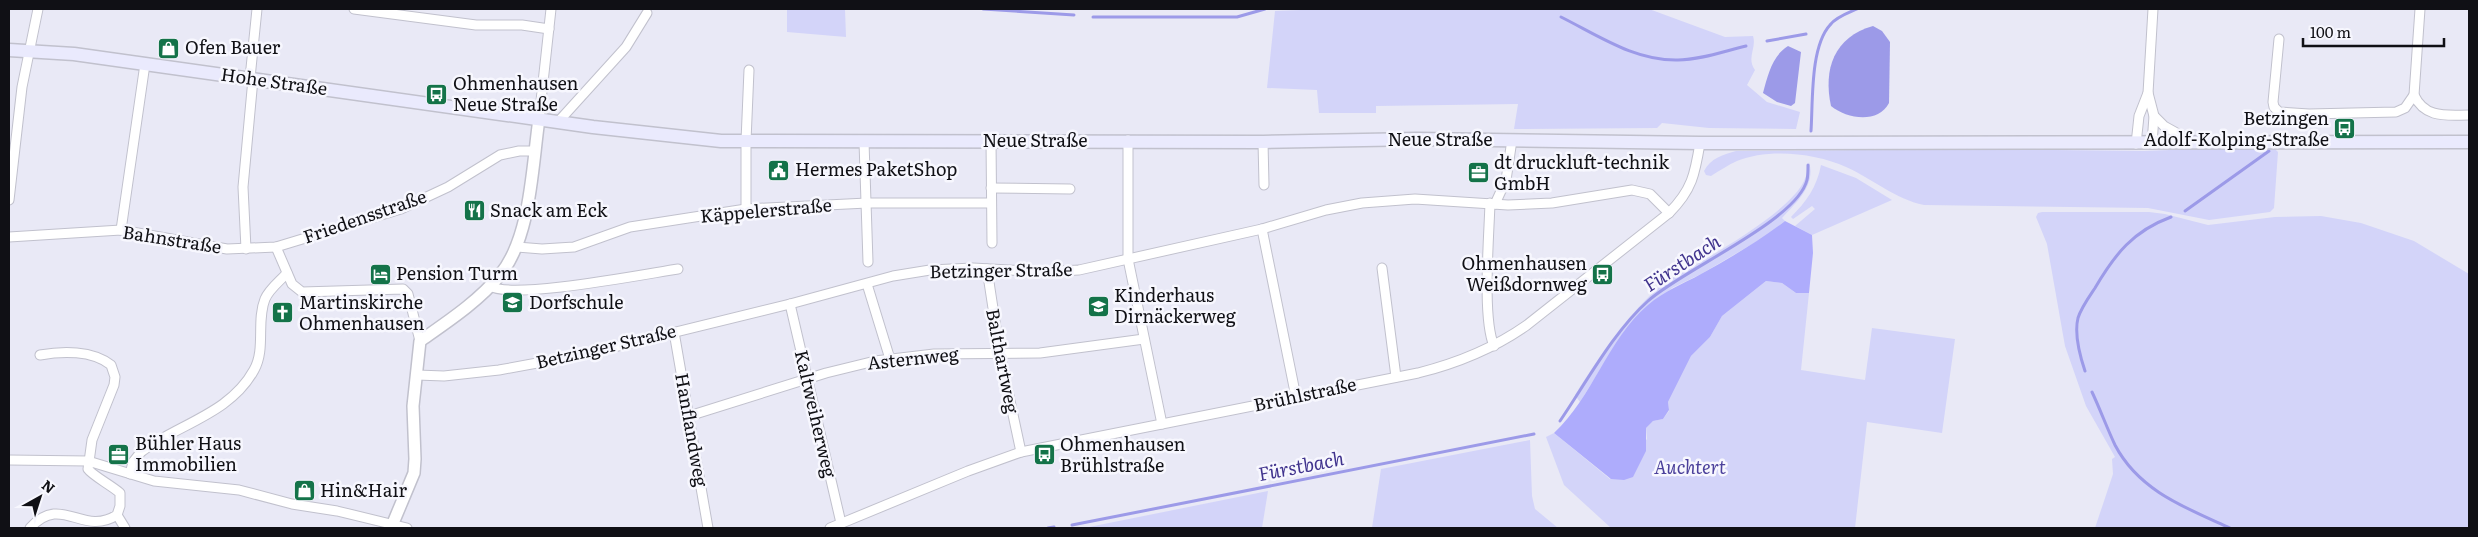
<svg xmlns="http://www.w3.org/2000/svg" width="2478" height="537" viewBox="0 0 2478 537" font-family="Literata,serif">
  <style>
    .green { fill: #d3d4f9 }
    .forest { fill: #aeacfc }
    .water { fill: #9c9ae8 }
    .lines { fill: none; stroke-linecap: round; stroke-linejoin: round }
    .stream { stroke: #9c9ae8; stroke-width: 3 }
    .minor-casing { stroke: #c1c1cd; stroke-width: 11 }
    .tertiary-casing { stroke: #c1c1cd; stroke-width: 14 }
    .secondary-casing { stroke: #c1c1cd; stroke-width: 15 }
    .minor { stroke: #fff; stroke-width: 9 }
    .tertiary { stroke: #fff; stroke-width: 11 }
    .secondary { stroke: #eaeafd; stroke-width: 12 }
    .labels { text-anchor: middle; stroke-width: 5; stroke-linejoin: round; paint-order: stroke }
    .poi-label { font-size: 18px; fill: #101015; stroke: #f7f7fe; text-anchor: start }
    .street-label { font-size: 18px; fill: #101015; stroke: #f7f7fe }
    .park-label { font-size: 18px; font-style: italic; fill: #4b409b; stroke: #f7f7fe }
    .water-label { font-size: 19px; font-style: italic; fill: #41348e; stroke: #f7f7fe }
  </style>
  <rect width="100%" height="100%" fill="#e9e9f6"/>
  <g class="green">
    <path d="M787 9H845L846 37 787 32Z"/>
    <path d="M1326 9H1649L1725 37 1753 36C1757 48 1746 58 1755 70L1747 85 1767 102 1800 112 1796 129 1709 128 1662 123 1657 128 1514 129 1518 104 1376 106V113H1319L1317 90 1267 88 1275 11Z"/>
    <path d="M2272 146 2278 152 2274 208 2270 212 2209 220 2148 208 1924 205C1895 199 1873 179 1846 167 1816 153 1768 148 1737 161 1728 165 1719 171 1711 176L1706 175 1704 171C1711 158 1722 155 1736 151L1859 150 1881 148 2144 151Z"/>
    <path d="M1809 162C1816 185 1797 202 1782 218L1785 221 1766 236 1701 274 1672 288 1608 357 1580 402 1575 395C1601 354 1626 315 1664 283 1672 277 1682 273 1691 268 1720 250 1790 211 1804 181 1807 175 1808 168 1809 162Z"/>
    <path d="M1821 165 1856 178 1892 200 1812 235 1795 226 1815 209 1812 206 1793 219 1791 217C1806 202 1817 187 1821 165Z"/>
    <path d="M2042 212H2149L2165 214 2208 225 2275 217 2321 216 2361 223 2414 241 2469 274V528H2095L2113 474 2112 459 2115 457 2086 406 2065 346 2047 244 2036 217 2038 213Z"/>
    <path d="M1766 281 1782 283 1796 293H1809L1801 370 1865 380 1872 328 1955 339 1942 433 1867 422 1855 528H1611L1564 485 1546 437 1554 433 1610 479 1647 439 1646 428 1653 421 1663 419 1669 411 1668 402 1691 356 1710 337 1722 316Z"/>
    <path d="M1530 440 1532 496 1535 509 1558 528H1372L1381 469Z"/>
    <path d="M1268 491 1262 528H1084Z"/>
  </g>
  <path class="forest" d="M1785 221 1812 235 1813 253 1809 293H1796L1782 283 1766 281 1722 316 1710 337 1691 356 1668 402 1669 410 1663 419 1653 421 1646 428V451L1633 477 1624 480 1611 479 1554 433C1593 397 1607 340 1648 305 1664 291 1683 284 1701 274 1730 258 1759 241 1785 221Z"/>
  <g class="water">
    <path d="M1873 26 1882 31 1890 42 1889 103C1878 124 1847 119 1831 106 1823 69 1834 37 1873 26Z"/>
    <path d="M1788 46 1801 52 1795 103 1791 106 1777 102 1763 93C1768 75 1772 56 1788 46Z"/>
  </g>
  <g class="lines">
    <g class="stream">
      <path d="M983 9 1074 15"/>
      <path d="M1093 17H1237L1265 9"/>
      <path d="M1561 17C1599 36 1635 61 1678 60 1700 60 1725 51 1746 46"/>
      <path d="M1767 41 1806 34"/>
      <path d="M1811 131C1813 102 1810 47 1830 25 1836 17 1848 13 1857 9"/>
      <path d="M2185 211 2269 151"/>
      <path d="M2085 371C2080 356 2074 334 2078 318 2081 308 2089 297 2095 288 2115 254 2133 231 2171 217"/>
      <path d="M2092 392C2100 409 2107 428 2115 445 2139 491 2186 508 2230 528"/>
      <path d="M1560 421C1586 383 1614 331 1648 301 1680 271 1797 221 1807 180 1808 176 1808 170 1808 165"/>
      <path d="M1072 525 1534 434"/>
      <path d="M1048 528 1054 527"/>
    </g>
    <defs>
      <g id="minor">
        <path d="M354 9 476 25H522L549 29"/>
        <path d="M2279 39 2273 102 2274 107 2279 112 2309 114 2396 112 2405 108 2414 95C2425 119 2447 115 2469 115"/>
        <path d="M250 78 257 9"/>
        <path d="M2148 93 2154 116 2152 144"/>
        <path d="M2414 95 2420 9"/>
        <path d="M2154 116 2164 126 2191 141"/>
        <path d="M539 119 551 9"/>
        <path d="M558 122 626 47 647 13"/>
        <path d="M1128 140V259L1162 424"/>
        <path d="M991 141 992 243"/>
        <path d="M864 142 868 262"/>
        <path d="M1263 142 1264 185"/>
        <path d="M2136 144 2139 116 2148 93 2153 9"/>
        <path d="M991 188 1070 189"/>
        <path d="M9 200 22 87 38 9"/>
        <path d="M1490 203C1489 237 1482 318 1494 346"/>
        <path d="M1495 204 1506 180 1512 140"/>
        <path d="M746 209V141L749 70"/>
        <path d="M1262 229 1296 397"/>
        <path d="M121 230 145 64"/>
        <path d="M9 237 121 230 227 249 276 247 401 209 448 187 500 155 519 151H534"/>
        <path d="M276 247 292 284 302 292 403 289 408 294 420 341"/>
        <path d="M517 247 542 249 574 247 630 227 746 209 867 203H991"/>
        <path d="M246 249 243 187 253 79"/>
        <path d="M1382 268 1396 377"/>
        <path d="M987 269 1000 354 1021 452"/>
        <path d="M867 284 890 359"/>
        <path d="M490 286C512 300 645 274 678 269"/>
        <path d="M790 304 841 523"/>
        <path d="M674 332 708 528"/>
        <path d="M417 375 444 376 499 370 586 354 790 304 893 276 930 270 973 268 1042 272 1079 270 1262 229 1326 210 1362 203 1415 199 1508 205 1552 203 1632 190 1650 194 1669 213"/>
        <path d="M689 416 826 373 875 361 934 354 1040 353 1144 339"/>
        <path d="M9 460 88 461 154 481 239 490 292 504 337 511 407 528"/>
        <path d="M130 474 133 462 141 452C178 424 230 414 254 370 266 349 256 321 265 299 269 289 280 281 287 273"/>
        <path d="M117 515 125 528"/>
        <path d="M30 528C62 493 82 537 117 515L120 506V493C111 485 93 476 88 469L92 440 114 385 115 377 111 365C92 350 62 351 40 355"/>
        <path d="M830 528 968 471 1021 452 1418 373C1458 363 1493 349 1527 325L1669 213C1692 190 1695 174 1700 143"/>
      </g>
      <path id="tertiary" d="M391 528 414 473 415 459 413 406 420 341C447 322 479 301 500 275 531 237 532 167 539 119"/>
      <path id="secondary" d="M9 50 74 54 593 127 721 141 1263 142 1417 139 1700 143 2469 142"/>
    </defs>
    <use href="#minor" class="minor-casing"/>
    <use href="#tertiary" class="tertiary-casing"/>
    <use href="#secondary" class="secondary-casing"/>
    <use href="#minor" class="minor"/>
    <use href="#tertiary" class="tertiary"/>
    <use href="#secondary" class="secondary"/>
  </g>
  <defs>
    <symbol id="shop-square" viewBox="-11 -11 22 22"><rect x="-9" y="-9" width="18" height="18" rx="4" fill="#147349" stroke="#f7f7fe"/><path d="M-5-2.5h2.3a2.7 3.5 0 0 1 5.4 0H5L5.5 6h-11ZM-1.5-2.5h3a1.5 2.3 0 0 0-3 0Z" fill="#fff"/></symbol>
    <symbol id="bus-square" viewBox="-11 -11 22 22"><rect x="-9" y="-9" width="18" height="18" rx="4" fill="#147349" stroke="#f7f7fe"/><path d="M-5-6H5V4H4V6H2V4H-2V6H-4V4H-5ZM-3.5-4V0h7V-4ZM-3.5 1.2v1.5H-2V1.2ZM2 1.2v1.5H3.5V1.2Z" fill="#fff"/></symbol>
    <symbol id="civic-square" viewBox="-11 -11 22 22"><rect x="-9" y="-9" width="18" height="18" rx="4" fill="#147349" stroke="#f7f7fe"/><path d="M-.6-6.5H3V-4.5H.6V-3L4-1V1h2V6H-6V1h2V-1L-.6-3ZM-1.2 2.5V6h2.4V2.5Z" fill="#fff"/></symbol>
    <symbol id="office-square" viewBox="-11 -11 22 22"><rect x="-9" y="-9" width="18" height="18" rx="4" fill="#147349" stroke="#f7f7fe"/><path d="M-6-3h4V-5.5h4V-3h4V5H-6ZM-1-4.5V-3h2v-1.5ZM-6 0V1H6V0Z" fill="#fff"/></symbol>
    <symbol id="restaurant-square" viewBox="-11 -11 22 22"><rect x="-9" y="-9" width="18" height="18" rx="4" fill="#147349" stroke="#f7f7fe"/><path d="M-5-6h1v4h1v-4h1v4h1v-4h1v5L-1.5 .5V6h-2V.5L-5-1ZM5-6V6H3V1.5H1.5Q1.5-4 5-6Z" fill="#fff"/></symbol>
    <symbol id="hotel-square" viewBox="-11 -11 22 22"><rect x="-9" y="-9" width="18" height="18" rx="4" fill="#147349" stroke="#f7f7fe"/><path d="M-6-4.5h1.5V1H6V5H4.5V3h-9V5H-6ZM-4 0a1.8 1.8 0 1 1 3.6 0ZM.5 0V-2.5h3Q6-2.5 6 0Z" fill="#fff"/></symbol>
    <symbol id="school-square" viewBox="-11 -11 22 22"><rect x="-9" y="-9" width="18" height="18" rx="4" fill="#147349" stroke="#f7f7fe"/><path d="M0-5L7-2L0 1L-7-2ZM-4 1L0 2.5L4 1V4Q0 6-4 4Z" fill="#fff"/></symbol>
    <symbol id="church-square" viewBox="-11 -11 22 22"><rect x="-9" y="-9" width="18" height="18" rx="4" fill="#147349" stroke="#f7f7fe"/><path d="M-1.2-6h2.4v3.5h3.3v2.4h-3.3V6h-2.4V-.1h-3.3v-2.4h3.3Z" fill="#fff"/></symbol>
  </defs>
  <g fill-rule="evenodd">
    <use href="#shop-square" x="156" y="36" width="25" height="25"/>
    <use href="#bus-square" x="424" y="82" width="25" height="25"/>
    <use href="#bus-square" x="2332" y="116" width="25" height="25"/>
    <use href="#civic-square" x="766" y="158" width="25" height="25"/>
    <use href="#office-square" x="1466" y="160" width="25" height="25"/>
    <use href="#restaurant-square" x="462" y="198" width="25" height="25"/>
    <use href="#hotel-square" x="368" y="262" width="25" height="25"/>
    <use href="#bus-square" x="1590" y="262" width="25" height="25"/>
    <use href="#school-square" x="500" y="290" width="25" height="25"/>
    <use href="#school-square" x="1086" y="294" width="25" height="25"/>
    <use href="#church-square" x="270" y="300" width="25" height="25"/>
    <use href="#office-square" x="106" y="442" width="25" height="25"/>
    <use href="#bus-square" x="1032" y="442" width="25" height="25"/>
    <use href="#shop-square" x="292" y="478" width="25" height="25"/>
  </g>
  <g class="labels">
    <g class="poi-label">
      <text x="185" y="54">Ofen Bauer</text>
      <text x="453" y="90">Ohmenhausen<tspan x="453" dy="21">Neue Straße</tspan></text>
      <text x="2329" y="125" text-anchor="end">Betzingen<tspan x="2329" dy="21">Adolf-Kolping-Straße</tspan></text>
      <text x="1494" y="169">dt druckluft-technik<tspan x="1494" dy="21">GmbH</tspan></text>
      <text x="795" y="176">Hermes PaketShop</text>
      <text x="490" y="217">Snack am Eck</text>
      <text x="1587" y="270" text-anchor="end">Ohmenhausen<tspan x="1587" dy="21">Weißdornweg</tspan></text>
      <text x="396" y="280">Pension Turm</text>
      <text x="1114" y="302">Kinderhaus<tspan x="1114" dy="21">Dirnäckerweg</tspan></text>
      <text x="299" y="309">Martinskirche<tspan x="299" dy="21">Ohmenhausen</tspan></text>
      <text x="529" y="309">Dorfschule</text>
      <text x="135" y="450">Bühler Haus<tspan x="135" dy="21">Immobilien</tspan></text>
      <text x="1060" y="451">Ohmenhausen<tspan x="1060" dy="21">Brühlstraße</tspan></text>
      <text x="320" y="497">Hin&amp;Hair</text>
    </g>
    <g class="street-label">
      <text transform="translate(274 82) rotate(8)" y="6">Hohe Straße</text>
      <text x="1440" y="146">Neue Straße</text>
      <text x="1035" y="147">Neue Straße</text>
      <text transform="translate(766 211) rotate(-5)" y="6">Käppelerstraße</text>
      <text transform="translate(365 217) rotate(-19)" y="6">Friedensstraße</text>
      <text transform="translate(172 240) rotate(9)" y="6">Bahnstraße</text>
      <text transform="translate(1001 271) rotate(-1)" y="6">Betzinger Straße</text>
      <text transform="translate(606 347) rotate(-13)" y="6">Betzinger Straße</text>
      <text transform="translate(913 359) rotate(-6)" y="6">Asternweg</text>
      <text transform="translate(1002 361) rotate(79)" y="6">Balthartweg</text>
      <text transform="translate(1305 395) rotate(-12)" y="6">Brühlstraße</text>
      <text transform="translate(815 414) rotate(77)" y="6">Kaltweiherweg</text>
      <text transform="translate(691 430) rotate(80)" y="6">Hanflandweg</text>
    </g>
    <g class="park-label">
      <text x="1690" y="474">Auchtert</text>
    </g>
    <g class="water-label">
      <text transform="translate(1682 263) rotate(-33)" y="7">Fürstbach</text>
      <text transform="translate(1301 466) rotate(-11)" y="7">Fürstbach</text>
    </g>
  </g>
  <rect width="2478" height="537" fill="none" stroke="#101015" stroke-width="20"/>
  <g transform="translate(40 497) rotate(39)" stroke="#f7f7fe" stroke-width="4" paint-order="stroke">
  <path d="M0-4L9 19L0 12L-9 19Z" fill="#101015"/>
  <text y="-8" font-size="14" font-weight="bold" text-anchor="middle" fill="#101015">N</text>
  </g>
  <path d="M2303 38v8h141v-8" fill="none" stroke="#101015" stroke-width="2.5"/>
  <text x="2310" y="38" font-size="15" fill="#101015" stroke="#f7f7fe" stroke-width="4" paint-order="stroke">100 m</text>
</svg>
